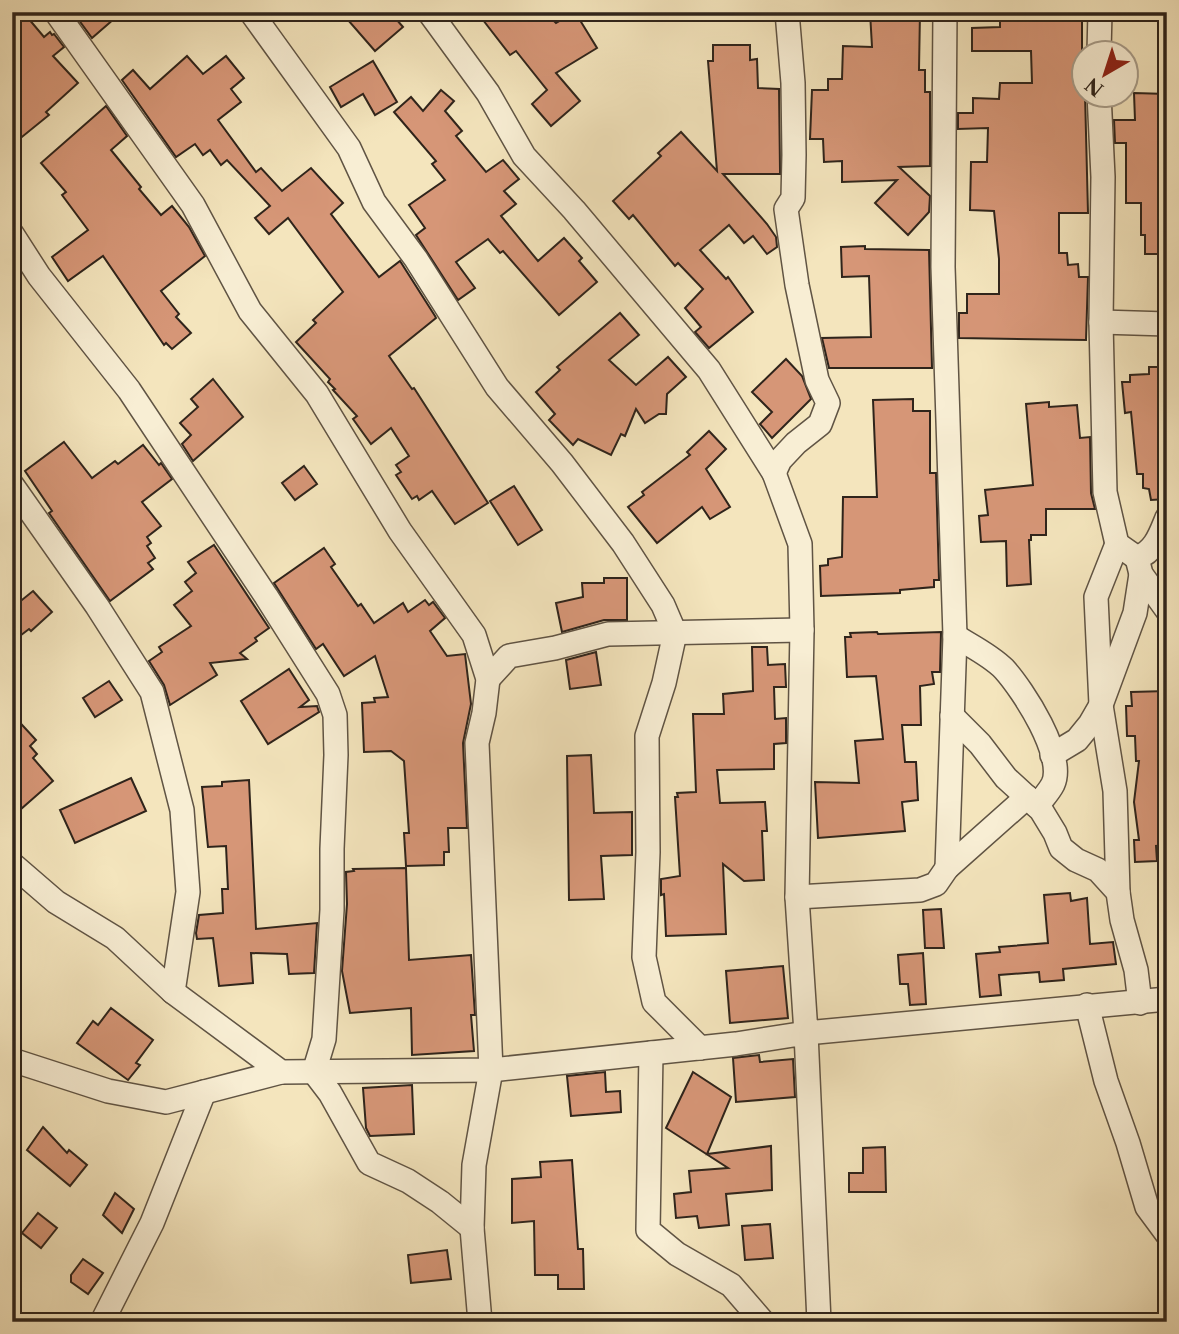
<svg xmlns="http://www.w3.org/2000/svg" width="1179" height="1334" viewBox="0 0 1179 1334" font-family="'Libre Caslon Text',serif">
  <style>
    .building { fill: #d69677; stroke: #2f241b; stroke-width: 2 }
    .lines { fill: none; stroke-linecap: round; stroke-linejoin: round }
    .street-casing { stroke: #605444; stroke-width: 26 }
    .street { stroke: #f8eed4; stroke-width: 23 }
  </style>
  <rect width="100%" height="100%" fill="#f4e5bd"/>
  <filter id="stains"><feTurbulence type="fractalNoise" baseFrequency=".00286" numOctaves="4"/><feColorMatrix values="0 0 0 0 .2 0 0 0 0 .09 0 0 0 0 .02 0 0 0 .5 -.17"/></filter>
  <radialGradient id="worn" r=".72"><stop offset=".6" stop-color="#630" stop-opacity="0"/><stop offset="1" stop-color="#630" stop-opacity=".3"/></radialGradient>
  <g class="building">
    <path d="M12 12H23L44 37 50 32 52 35 54 34 64 47 53 56 78 83 46 112 49 115 12 145Z"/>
    <path d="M73 12H122L92 38Z"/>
    <path d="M341 12H390L403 27 375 51Z"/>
    <path d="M493 12H512L519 20 527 12H545L556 23 575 12 597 48 556 73 580 101 551 126 532 104 547 90 516 51 510 55 483 20Z"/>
    <path d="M870 12H920L919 70H925V92H930V166L899 167 930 196 929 212 908 235 875 203 897 180 842 182V161L824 162 823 139H810L812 90H828V79H842L843 46 872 47Z"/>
    <path d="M1031 12H1082V93L1085 94 1088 213H1059V253H1067L1068 265 1078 264 1079 277H1088L1086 340 959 338V313H967V294H999V259L994 211 970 210 971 162H987L988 128 958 129V113H973V98L999 99 1000 83H1032L1031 51H972V28L1000 27V20L1031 19Z"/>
    <path d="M713 45H750V60L757 59 758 88 779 89 780 170V174H723L767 224 776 237 777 247 767 254 753 236 744 243 729 225 700 250 726 279 728 277 753 312 709 348 695 332 701 327 685 308 703 289 678 263 675 266 633 215 629 219 613 201 661 156 658 153 681 132 717 171 708 61H713Z"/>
    <path d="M187 56 203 74 226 56 244 78 231 89 241 102 218 120 256 172 261 168 282 191 311 168 343 203 331 214 379 277 400 261 435 316 436 318 389 356 412 389 414 388 488 503 455 524 432 491 419 500 417 496 412 499 396 475 401 472 396 465 409 456 391 428 371 444 353 419 357 416 333 390 335 389 328 382 330 379 296 342 316 323 313 320 343 292 288 218 269 234 255 218 270 206 227 160 221 165 210 150 203 155 195 144 176 157 122 80 133 70 150 89Z"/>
    <path d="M373 61 397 102 375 115 363 94 341 107 330 87Z"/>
    <path d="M441 90 454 101 445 111 462 131 456 136 486 172 503 160 519 179 504 191 516 204 501 216 538 261 564 238 582 258 579 261 597 282 559 315 503 251 500 253 488 239 456 262 475 288 458 300 416 235 425 228 409 205 445 180 432 164 436 161 394 112 411 97 423 111Z"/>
    <path d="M1134 93 1167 94V235L1163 254H1145V235H1141V203H1126V143H1115L1114 120H1135Z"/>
    <path d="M106 106 127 136 111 150 141 187 139 189 161 215 172 206 189 227 205 256 161 291 179 314 176 317 191 333 172 349 166 343 164 345 103 256 68 281 52 257 88 230 62 195 66 192 41 163Z"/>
    <path d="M865 246V249L929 250 932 368H829L822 338 871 337 869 276 842 277 841 247Z"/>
    <path d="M620 313 639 335 609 360 636 385 668 357 686 377 667 394 666 414H659L645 423 636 409 625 436 621 434 611 455 578 439 573 445 549 420 555 414 536 392 560 370 557 367Z"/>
    <path d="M786 359 802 376 811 399 772 438 760 424 772 412 752 392Z"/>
    <path d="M1149 367H1167V499L1151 500 1149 489 1143 488V474H1137L1131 412 1125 413 1122 382H1130V375L1149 374Z"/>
    <path d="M213 379 243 417 193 461 182 444 191 435 180 423 198 407 191 399Z"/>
    <path d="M913 399V411H930V473H936L939 580H934V587L900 590V593L821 596 820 566 828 565V559L842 557 843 497H877L873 400Z"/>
    <path d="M1049 402V407L1077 405 1080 438 1090 437 1091 493 1095 509H1046V535H1031V540H1029L1031 584 1007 586 1006 541 981 542 979 516 988 515 985 490 1033 485 1026 404Z"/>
    <path d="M709 431 726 449 706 469 730 507 710 519 702 507 657 543 628 507 644 495 642 492 690 455 687 452Z"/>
    <path d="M64 442 92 478 115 461 118 464 143 445 159 465 161 463 172 479 142 502 161 526 147 537 151 543 147 546 155 558 148 563 153 569 110 601 49 513 52 511 25 471Z"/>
    <path d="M304 466 317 484 295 500 282 483Z"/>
    <path d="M514 486 542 530 518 545 490 501Z"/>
    <path d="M214 545 269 628 255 638 257 641 240 653 247 659 210 663 217 675 170 705 164 685 149 661 162 652 159 647 191 626 174 605 192 591 185 582 196 573 188 562Z"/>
    <path d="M324 548 335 564 331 567 358 606 361 604 374 623 403 603 408 612 425 600 429 605 433 602 445 618 430 631 447 656 465 654 471 704 463 743 467 828H448L449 852H444V865L406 866 404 833H409L404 761 391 751 364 752 362 703 375 702 374 698 388 697 375 656 344 676 323 644 316 649 274 583Z"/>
    <path d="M604 578H627V620H604L562 632 556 603 583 597 582 583H604Z"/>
    <path d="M33 591 52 612 31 631 29 629 12 642V608Z"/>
    <path d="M877 632 878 634 941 632 940 672H932L934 684 920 686 921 725H902L905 762H916L918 800 902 802 905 831 818 838 815 782 859 783 855 741 883 739 876 676 847 677 845 637H851L850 633Z"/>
    <path d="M752 647H767L768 665 785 664 786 687H774L775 719 786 718V743L774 744V769L717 770 720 803 765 802 767 831H762L764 880 744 881 723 864 726 934 666 936 664 894 661 895V879L680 876 675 797H678L677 793 696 792 693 714H724L723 694 753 691Z"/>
    <path d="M596 652 601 685 570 689 566 660Z"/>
    <path d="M289 669 309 700 300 707 317 706 319 712 268 744 241 701Z"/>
    <path d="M109 681 122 700 95 717 83 698Z"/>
    <path d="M1167 691V845L1156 846 1157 861 1135 862 1134 840H1139L1134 802 1139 761H1136L1135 736H1127L1126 706H1132L1131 692Z"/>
    <path d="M12 714 36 740 30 746 37 754 33 758 53 781 21 809 12 799Z"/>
    <path d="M591 755 594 813 632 812V855L601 856 604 899 569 900 567 756Z"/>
    <path d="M131 778 146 811 75 843 60 810Z"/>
    <path d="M249 780 256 929 317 923 314 973 289 974 287 954 251 953 253 983 219 986 213 938 197 939 196 933 199 915 223 913 222 889H228L226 846 208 847 202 787 222 786V782Z"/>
    <path d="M406 868 409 960 471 955 475 1015H471L474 1051 412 1055 411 1008 350 1013 342 971 347 904 346 872 354 871 353 869Z"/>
    <path d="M1070 893 1071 901 1087 898 1090 944 1113 942 1116 964 1063 969 1064 980 1040 982 1039 972 999 975 1001 995 980 997 976 954 1000 952 999 947 1048 943 1044 895Z"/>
    <path d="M941 909 944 948H925L923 910Z"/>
    <path d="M923 953 926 1004 910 1005 908 984H900L898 955Z"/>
    <path d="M783 966 788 1018 730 1023 726 971Z"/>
    <path d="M111 1008 153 1040 136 1063 140 1065 128 1080 77 1043 93 1021 98 1025Z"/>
    <path d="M759 1055 760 1062 793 1059 795 1097 736 1102 733 1058Z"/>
    <path d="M605 1072 606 1092 620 1091 621 1112 571 1116 567 1076Z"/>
    <path d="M693 1072 731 1097 707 1154 771 1146 772 1190 726 1194 729 1225 699 1228 697 1216 676 1218 674 1194 691 1192 689 1171 728 1168 666 1128Z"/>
    <path d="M412 1085 414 1134 370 1136 366 1128 363 1088Z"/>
    <path d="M43 1127 67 1153 69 1150 87 1165 70 1186 27 1150Z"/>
    <path d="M885 1147 886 1192H849V1173H863V1148Z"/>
    <path d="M572 1160 578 1249H583L584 1289H558V1275H535L534 1221 512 1223V1179L541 1177 540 1162Z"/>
    <path d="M115 1193 134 1209 122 1233 103 1215Z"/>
    <path d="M38 1213 57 1228 41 1248 22 1233Z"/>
    <path d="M770 1224 773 1258 745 1260 742 1226Z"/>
    <path d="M447 1250 451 1279 411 1283 408 1255Z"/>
    <path d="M83 1259 103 1273 88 1294 71 1282V1275Z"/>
  </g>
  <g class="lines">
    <defs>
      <g id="street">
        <path d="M56 12 193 205 250 311 317 394 400 531 474 635 488 679 484 713 477 743 491 1070 474 1165 472 1228 480 1322"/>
        <path d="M251 12 349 148 374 202 416 259 497 387 562 463 623 543 663 605 675 633 664 683 647 736 648 852 644 957 654 1002 700 1048"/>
        <path d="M429 12 488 93 524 156 574 210 709 370 774 473 800 544 802 630 797 897 806 1033 1167 999"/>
        <path d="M945 12 943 267 955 636 947 868"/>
        <path d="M1099 52 1100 12"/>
        <path d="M1099 94 1103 177 1101 322 1105 492 1117 544 1137 558"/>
        <path d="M12 234 39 276 129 390 266 596 328 694 335 715 336 755 332 849V910L324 1039 314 1072 330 1093 369 1163 408 1181 440 1202 472 1228"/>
        <path d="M1101 322 1167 324"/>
        <path d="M774 473 780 460 796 443 820 424 828 403 817 380 797 285 786 209 793 198 794 155 793 83 787 12"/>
        <path d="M12 485 97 606 152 692 182 810 188 892 173 992 281 1072 491 1070 736 1044 806 1033 819 1322"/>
        <path d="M1167 518C1160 535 1155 551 1137 558L1141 574 1167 610"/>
        <path d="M1117 544 1096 597 1101 705 1115 791 1118 892"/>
        <path d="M955 636C971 646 990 655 1004 669 1023 690 1066 756 1053 784 1049 792 1042 799 1037 806"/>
        <path d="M488 679 509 656 555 648 608 634 802 630"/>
        <path d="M952 716 980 744 1006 778 1041 810 1055 833 1061 848 1076 860 1098 870 1118 892 1122 920 1136 970 1140 1003"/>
        <path d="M1052 755 1077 740 1090 724 1101 705 1135 613 1141 574"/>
        <path d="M12 864 56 902 115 938 173 992"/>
        <path d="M797 897 920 890 936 884 947 868 1027 797"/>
        <path d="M1087 1005 1106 1081 1128 1143 1147 1207 1167 1234"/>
        <path d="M651 1053 648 1230 677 1254 731 1285 763 1322"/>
        <path d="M12 1060 108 1091 166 1102 281 1072"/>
        <path d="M102 1322 152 1223 204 1092"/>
      </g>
    </defs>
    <use href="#street" class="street-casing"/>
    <use href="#street" class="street"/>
  </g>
  <rect width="1179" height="1334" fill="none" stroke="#f4e5bd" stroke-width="42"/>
  <rect x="14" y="14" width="1151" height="1306" fill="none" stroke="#2f241b" stroke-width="3.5"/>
  <rect x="21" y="21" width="1137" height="1292" fill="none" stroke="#2f241b" stroke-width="2"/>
  <g transform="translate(1105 74) rotate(219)"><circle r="33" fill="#f8eed4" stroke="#a89d8a" stroke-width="2"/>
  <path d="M0-5L12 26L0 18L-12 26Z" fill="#8f2418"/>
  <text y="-10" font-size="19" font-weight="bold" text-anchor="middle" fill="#2f241b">N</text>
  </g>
  <rect width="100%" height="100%" filter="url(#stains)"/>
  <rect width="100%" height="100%" fill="url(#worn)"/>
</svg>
